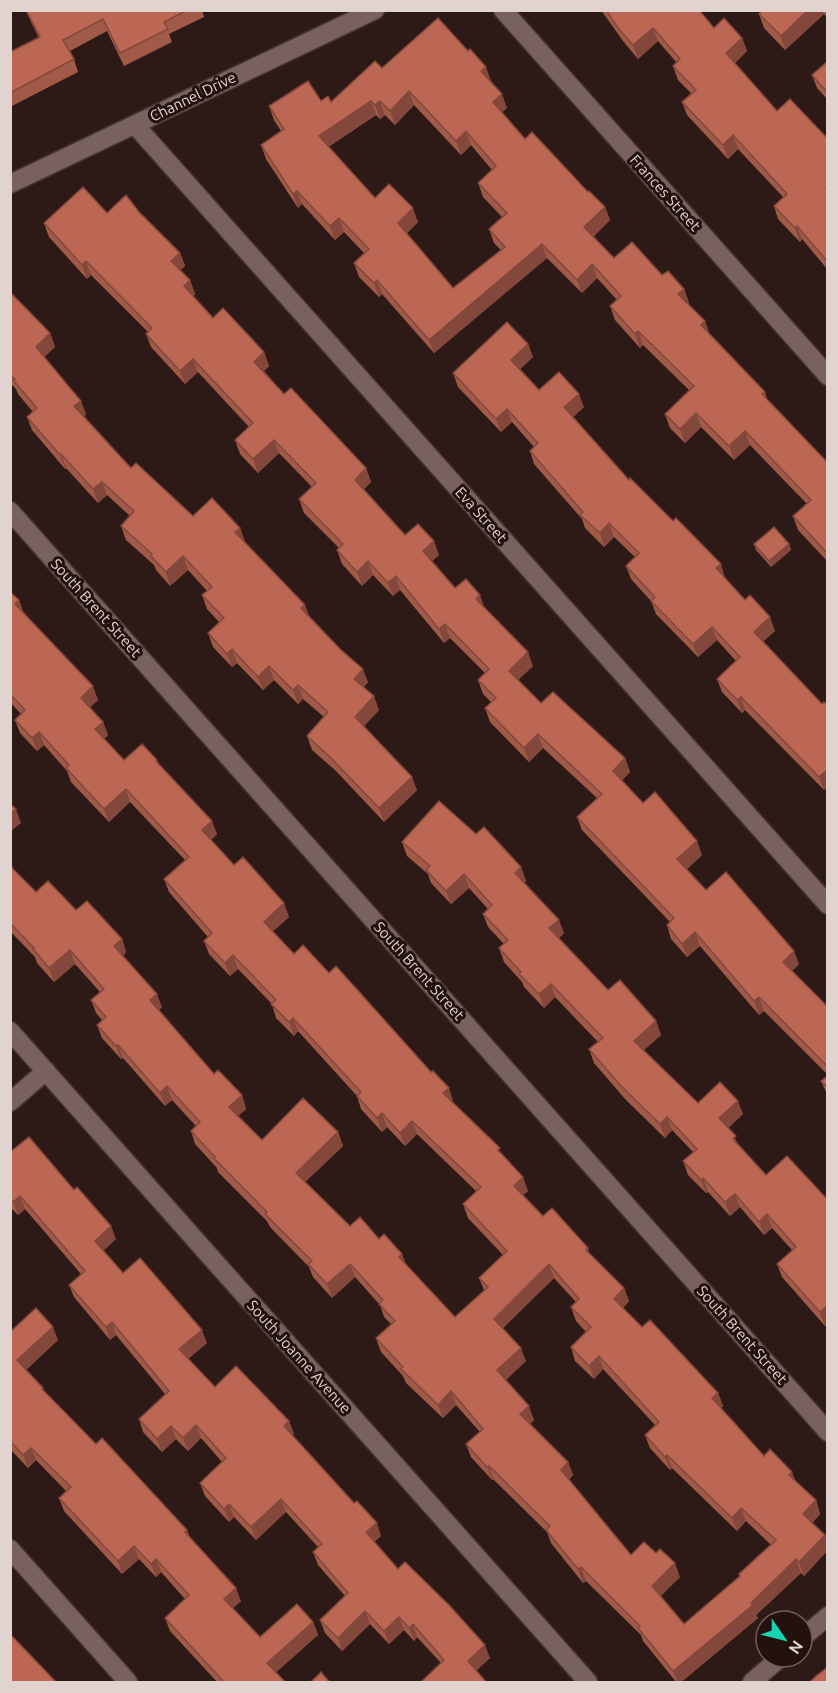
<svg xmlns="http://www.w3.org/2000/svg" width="838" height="1693" viewBox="0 0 838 1693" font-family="Ubuntu,sans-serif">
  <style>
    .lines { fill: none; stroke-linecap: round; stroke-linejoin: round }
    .street-casing { stroke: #453734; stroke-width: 21 }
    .street { stroke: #79625d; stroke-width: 18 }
    .wall { fill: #a15948; fill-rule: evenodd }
    .shaded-wall { fill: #83483b }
    .building { fill: #bb6754; stroke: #83483b; stroke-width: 1.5; fill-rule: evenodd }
    .labels { text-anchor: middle; stroke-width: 6; stroke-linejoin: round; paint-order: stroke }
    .street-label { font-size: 15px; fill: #e1d4d0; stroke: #23110d }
  </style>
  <rect width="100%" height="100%" fill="#2d1a16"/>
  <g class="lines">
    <defs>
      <g id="street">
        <path d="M503 10 828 376"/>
        <path d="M135 125 828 905"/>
        <path d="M10 184 375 10"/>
        <path d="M10 511 828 1432"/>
        <path d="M10 1031 588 1682"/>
        <path d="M10 1102 46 1071"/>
        <path d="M10 1549 128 1682"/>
        <path d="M802 1638 828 1616"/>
        <path d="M752 1682 781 1657"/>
      </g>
    </defs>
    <use href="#street" class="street-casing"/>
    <use href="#street" class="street"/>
  </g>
  <g class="wall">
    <path d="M26 10H202L204 17 169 34 172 42 124 66 107 31 70 51 74 59 78 72 10 107V52L39 38 31 22Z"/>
    <path d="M601 10H699L714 28 742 38 747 51 735 63 777 111 828 139V270L802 239 800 242 778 219 774 206 783 197 738 149 728 159 687 115 682 102 691 93 678 80 673 66 677 63 658 41 638 59 623 41Z"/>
    <path d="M763 10H828V18L824 14 785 50 764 28 759 14Z"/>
    <path d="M828 61V100L817 88 812 75Z"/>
    <path d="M382 68 491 81 507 108 502 112 525 139 605 207 610 220 593 237 614 258 662 275 684 289 689 303 688 304 710 335 765 392 767 400 828 463V562L798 530 793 516 807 504 750 445 734 460 701 427 685 443 670 428 665 414 689 390 643 345 640 348 615 320 610 306 617 300 597 278 582 293 547 258 434 353 382 294 379 297 359 277 354 263 364 253 344 232 335 240 302 204 298 208 266 159 261 145 281 131 274 120 269 106 321 101 331 102ZM414 105 461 155 471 145 492 170 478 183 483 197 502 217 489 229 494 243 501 250 453 288 407 233 418 222 375 198 328 147 376 115 380 119 385 115 395 125Z"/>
    <path d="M139 212 180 253 185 266 180 270 190 280 195 294 193 296 213 318 264 352 269 366 264 371 284 394 366 468 371 482 364 489 405 535 439 555 432 561 455 588 484 607 533 666 518 680 541 703 625 758 630 772 622 780 643 803 702 855 687 869 706 890 799 964 792 971 828 1007V1075L764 1011 759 1015 700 946 687 957 671 939 667 925 670 922 582 830 577 817 597 798 543 748 529 762 490 722 485 708 491 702 483 694 478 680 485 673 450 638 444 643 400 590 393 596 373 575 362 586 342 564 337 550 339 548 304 513 299 499 312 487 279 453 258 473 240 454 235 440 249 427 198 372 185 384 151 347 146 334 148 332 91 275 87 279 49 237 44 223 107 213Z"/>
    <path d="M10 292 50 333 55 347 44 357 86 414 84 416 131 468 193 516 240 528 245 542 310 618 368 682 364 687 379 710 364 726 417 790 384 822 336 771 312 750 307 736 324 717 303 699 298 704 274 680 263 690 237 663 232 667 213 647 208 633 219 622 207 609 202 595 207 591 188 570 170 586 156 570 154 565 126 540 121 526 130 516 107 495 98 503 66 468 65 469 32 430 27 417 33 412 18 394 16 389 10 383Z"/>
    <path d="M528 344 533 357 520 369 539 390 584 407 573 417 629 480 725 578 775 631 763 641 822 704 828 705V787L824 790 745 710 742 713 722 692 717 679 736 661 717 640 698 657 656 614 651 601 631 579 626 566 635 557 614 537 604 547 585 528 582 519 534 464 530 451 534 447 512 422 501 432 458 387 453 373Z"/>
    <path d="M754 544H789L791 550 771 567 756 550Z"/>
    <path d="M10 592 19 600 23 611 98 700 90 707 103 722 108 735 104 739 124 760H157L159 764 217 834 211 840 234 865 289 917 273 931 294 954 453 1101 452 1102 503 1156 528 1191 523 1195 543 1216 588 1248 589 1253 624 1288 629 1301 623 1308 642 1327 718 1393 723 1406 721 1408 764 1456 796 1483 816 1500 820 1514 812 1523 825 1535 828 1542V1550L804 1576 801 1573 756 1615 758 1618 680 1683H677L643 1641 641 1635 586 1581 583 1583 551 1543 547 1532 493 1479 492 1480 471 1457 466 1444 480 1432 456 1405 443 1418 406 1383 403 1376 381 1352 376 1338 391 1324 384 1317 380 1305 355 1277 332 1298 313 1277 309 1267 270 1227 267 1221 218 1172 217 1168 195 1144 191 1131 196 1126 172 1100 165 1106 123 1058 121 1059 102 1038 97 1025 102 1020 96 1013 91 1000 100 992 75 964 54 982 37 963 35 957 10 931V860L13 869 36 892 76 910 122 939 126 952 123 956 162 1007 159 1010 214 1074 242 1095 246 1109 238 1116 262 1140 338 1132 343 1146 305 1182 350 1226 379 1239 402 1254 405 1264 455 1317 484 1290 479 1278 503 1255 468 1218 463 1204 477 1192 417 1134 405 1146 387 1127 382 1132 361 1109 357 1096 298 1031 294 1036 276 1018 272 1004 238 969 230 976 209 954 204 941 208 937 169 892 164 879 185 860 130 802 109 822 71 782 67 771 44 745 37 751 20 733 15 720 21 714 10 702ZM554 1278 576 1302 571 1307 576 1321 586 1332 571 1347 575 1361 594 1379 603 1369 655 1425 645 1435 650 1448 670 1470 672 1468 737 1531 746 1521 771 1545 739 1574 740 1577 684 1624 660 1596 680 1577 631 1555 569 1480 573 1475 568 1462 530 1424 534 1420 506 1380 526 1361 503 1328Z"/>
    <path d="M476 834 521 867 526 881 524 883 564 933 559 938 608 990 656 1021 661 1035 644 1050 698 1103 743 1114 728 1128 739 1145 766 1175 828 1200V1324L825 1326 782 1277 777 1264 792 1250 772 1228 764 1235 740 1207 730 1216 708 1192 706 1193 688 1175 683 1161 693 1152 672 1130 665 1138 626 1100 594 1063 589 1049 598 1042 555 997 544 1008 524 987 522 982 504 962 499 948 504 944 488 927 483 914 488 909 469 888 451 904 431 883 428 874 407 856 402 842Z"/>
    <path d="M828 1076V1096L821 1081Z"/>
    <path d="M10 1152 116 1239 103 1250 123 1273 207 1343 188 1359 215 1387 289 1421 294 1434 292 1435 381 1536 374 1542 398 1569 490 1658 476 1670 441 1663 417 1637 414 1641 404 1630 389 1644 370 1624 342 1651 325 1633 320 1620 345 1596 318 1565 313 1552 318 1547 286 1512 256 1540 234 1517 229 1522 205 1496 200 1483 222 1462 201 1438 188 1451 176 1439 162 1452 143 1432 139 1419 165 1394 116 1335 110 1340 74 1297 69 1285 81 1274 25 1209 18 1215 10 1207Z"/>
    <path d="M10 1332 58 1340 26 1370 43 1388 44 1392 96 1444 187 1530 190 1538 241 1601 233 1608 260 1637 313 1622 318 1635 276 1672 286 1683H218L170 1631 165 1618 185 1599 161 1572 156 1577 139 1559 122 1574 64 1511 59 1498 66 1491 36 1460 28 1468 10 1449Z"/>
  </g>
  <g class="shaded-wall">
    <path d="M808 10H822L824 14 785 50 781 36Z"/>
    <path d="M653 28 658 41 638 59 633 45Z"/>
    <path d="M742 38 747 51 731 66 726 53Z"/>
    <path d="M486 67 491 81 486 85 481 71Z"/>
    <path d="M409 91 414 105 395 125 390 111Z"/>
    <path d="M502 94 507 108 498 116 493 102Z"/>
    <path d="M371 101 376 115 324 150 319 136Z"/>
    <path d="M380 101 385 115 380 119 375 105Z"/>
    <path d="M466 131 471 145 461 155 456 141Z"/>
    <path d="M733 135 738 149 728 159 723 145Z"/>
    <path d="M297 191 302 204 298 208 293 194Z"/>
    <path d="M605 207 610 220 589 241 584 227Z"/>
    <path d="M413 208 418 222 403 237 398 223Z"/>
    <path d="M339 218 344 232 335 240 330 226Z"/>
    <path d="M797 226 802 239 800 242 795 228Z"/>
    <path d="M542 244 547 258 434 353 429 340Z"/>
    <path d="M180 253 185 266 176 274 171 261Z"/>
    <path d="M86 261 91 275 87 279 82 265Z"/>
    <path d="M592 264 597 278 582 293 577 280Z"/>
    <path d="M190 280 195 294 189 300 184 286Z"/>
    <path d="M377 280 382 294 379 297 374 283Z"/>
    <path d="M684 289 689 303 683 308 678 294Z"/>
    <path d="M705 321 710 335 701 325Z"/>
    <path d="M638 331 643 345 640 348 635 334Z"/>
    <path d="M50 333 55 347 41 360 36 347Z"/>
    <path d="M528 344 533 357 516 373 511 360Z"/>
    <path d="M264 352 269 366 259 375 254 362Z"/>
    <path d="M193 359 198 372 185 384 180 371Z"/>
    <path d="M579 394 584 407 569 420 564 407Z"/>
    <path d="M81 401 86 414 79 420 74 406Z"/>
    <path d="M507 409 512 422 501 432 496 419Z"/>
    <path d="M696 413 701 427 685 443 680 429Z"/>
    <path d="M745 431 750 445 734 460 729 446Z"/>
    <path d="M274 440 279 453 258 473 253 459Z"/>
    <path d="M61 454 66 468 65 469 60 455Z"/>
    <path d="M366 468 371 482 360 493 355 480Z"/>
    <path d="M102 482 107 495 98 503 93 489Z"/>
    <path d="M609 523 614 537 604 547 600 533Z"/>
    <path d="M240 528 245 542 235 532Z"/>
    <path d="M434 541 439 555 428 564 423 551Z"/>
    <path d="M789 544 791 550 771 567 769 561Z"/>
    <path d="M183 556 188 570 170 586 166 572Z"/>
    <path d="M368 561 373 575 362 586 357 572Z"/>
    <path d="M721 564 725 578 721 582 716 568Z"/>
    <path d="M396 576 400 590 393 596 388 583Z"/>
    <path d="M480 595 485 609 476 599Z"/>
    <path d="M19 600 24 614 15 604Z"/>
    <path d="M305 605 310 618 301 608Z"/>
    <path d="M770 617 775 631 759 645 754 632Z"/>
    <path d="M445 624 450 638 444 643 439 629Z"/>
    <path d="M712 627 717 640 698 657 693 644Z"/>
    <path d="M232 649 237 663 232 667 227 654Z"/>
    <path d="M528 652 533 666 514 684 509 671Z"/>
    <path d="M269 666 274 680 263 690 258 677Z"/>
    <path d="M363 669 368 682 359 692 354 679Z"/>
    <path d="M298 685 303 699 298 704 293 690Z"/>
    <path d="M93 686 98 700 86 711 81 698Z"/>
    <path d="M374 696 379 710 360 730 355 717Z"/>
    <path d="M741 697 745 710 742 713 737 700Z"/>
    <path d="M103 722 108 735 100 743 95 729Z"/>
    <path d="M39 732 44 745 37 751 32 738Z"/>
    <path d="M538 734 543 748 529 762 524 748Z"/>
    <path d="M625 758 630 772 618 785 613 771Z"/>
    <path d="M828 769V787L824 790 819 777Z"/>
    <path d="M412 777 417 790 384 822 379 808Z"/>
    <path d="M126 789 130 802 109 822 104 809Z"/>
    <path d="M16 809 21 823 10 832V814Z"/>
    <path d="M212 821 217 834 207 843 202 830Z"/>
    <path d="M697 841 702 855 682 873 677 859Z"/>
    <path d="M521 867 526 881 520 887 515 873Z"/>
    <path d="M464 874 469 888 451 904 446 891Z"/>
    <path d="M284 903 289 917 269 935 264 922Z"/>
    <path d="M559 920 564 933 554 942 549 928Z"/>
    <path d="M695 932 700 946 687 957 682 944Z"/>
    <path d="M122 939 126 952 119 959 114 946Z"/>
    <path d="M70 950 75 964 54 982 49 968Z"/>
    <path d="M794 951 799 964 788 975 783 962Z"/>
    <path d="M233 955 238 969 230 976 225 963Z"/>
    <path d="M551 984 555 997 544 1008 539 994Z"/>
    <path d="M157 994 162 1007 155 1013 150 1000Z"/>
    <path d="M759 997 764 1011 759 1015 754 1001Z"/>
    <path d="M293 1018 298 1031 294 1036 289 1022Z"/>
    <path d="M656 1021 661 1035 639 1054 634 1041Z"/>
    <path d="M118 1045 123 1058 121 1059 116 1046Z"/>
    <path d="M167 1086 172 1100 165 1106 160 1093Z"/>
    <path d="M449 1088 453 1101 448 1106 443 1093Z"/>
    <path d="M242 1095 246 1109 234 1120 229 1107Z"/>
    <path d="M738 1101 743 1114 724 1132 719 1118Z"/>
    <path d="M382 1113 387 1127 382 1132 377 1118Z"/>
    <path d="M667 1117 672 1130 665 1138 660 1124Z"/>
    <path d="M412 1121 417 1134 405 1146 400 1133Z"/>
    <path d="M338 1132 343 1146 301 1186 296 1173Z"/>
    <path d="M523 1177 528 1191 519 1199 514 1186Z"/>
    <path d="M703 1178 708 1192 706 1193 701 1180Z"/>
    <path d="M735 1194 740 1207 730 1216 725 1202Z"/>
    <path d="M20 1196 25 1209 18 1215 13 1202Z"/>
    <path d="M767 1214 772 1228 764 1235 759 1222Z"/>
    <path d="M111 1226 116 1239 100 1254 95 1241Z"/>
    <path d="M402 1254 407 1267 399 1257Z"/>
    <path d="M350 1264 355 1277 332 1298 327 1284Z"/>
    <path d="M549 1264 554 1278 499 1332 494 1319Z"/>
    <path d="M624 1288 629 1301 618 1312 614 1299Z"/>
    <path d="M828 1305V1324L825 1326 820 1312Z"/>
    <path d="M112 1322 116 1335 110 1340 106 1327Z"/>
    <path d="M53 1327 58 1340 22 1373 17 1360Z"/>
    <path d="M202 1330 207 1343 184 1362 179 1349Z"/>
    <path d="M521 1348 526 1361 502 1383 497 1370Z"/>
    <path d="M599 1356 603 1369 594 1379 589 1366Z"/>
    <path d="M451 1391 456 1405 443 1418 438 1405Z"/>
    <path d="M718 1393 723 1406 717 1412 712 1398Z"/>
    <path d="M529 1406 534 1420 525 1427 520 1414Z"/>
    <path d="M289 1421 294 1434 288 1439 284 1426Z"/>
    <path d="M196 1425 201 1438 188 1451 183 1438Z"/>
    <path d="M171 1426 176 1439 162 1452 157 1439Z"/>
    <path d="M31 1448 36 1460 28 1468 23 1455Z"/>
    <path d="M667 1455 672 1468 670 1470 665 1457Z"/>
    <path d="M568 1462 573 1475 566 1483 561 1470Z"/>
    <path d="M489 1466 493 1479 492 1480 487 1467Z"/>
    <path d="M792 1472 797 1485 789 1475Z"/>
    <path d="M281 1499 286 1512 256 1540 251 1527Z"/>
    <path d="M816 1500 820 1514 808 1528 803 1514Z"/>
    <path d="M229 1504 234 1517 229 1522 224 1509Z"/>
    <path d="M741 1508 746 1521 737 1531 732 1518Z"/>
    <path d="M377 1523 381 1536 371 1545 366 1532Z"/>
    <path d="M825 1535 828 1542V1550L804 1576 799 1562Z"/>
    <path d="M134 1546 139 1559 122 1574 118 1561Z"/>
    <path d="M156 1559 161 1572 156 1577 151 1564Z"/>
    <path d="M796 1559 801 1573 756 1615 758 1618 680 1683H678L673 1671 751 1603Z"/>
    <path d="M675 1563 680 1577 657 1600 652 1586Z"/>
    <path d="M581 1567 586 1581 583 1583 578 1569Z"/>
    <path d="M236 1588 241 1601 229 1612 224 1599Z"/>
    <path d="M365 1611 370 1624 342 1651 338 1638Z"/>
    <path d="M399 1617 404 1630 389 1644 384 1631Z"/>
    <path d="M313 1622 318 1635 272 1676 267 1663Z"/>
    <path d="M413 1624 417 1637 414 1641 409 1628Z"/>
    <path d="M485 1645 490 1658 473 1674 468 1661Z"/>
  </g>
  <g class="building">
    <path d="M26 10H187L164 22 168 29 120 53 103 19 63 40 74 59 10 93V52L40 37Z"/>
    <path d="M606 10H699L714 28 724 18 742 38 726 53 777 111 790 99 828 139V188L826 189 828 190V262L797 226 795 228 774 206 787 194 733 135 723 145 682 102 696 90 673 66 680 59 653 28 633 45 618 28Z"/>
    <path d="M763 10H808L781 36 759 14Z"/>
    <path d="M438 18 468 51 470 49 486 67 481 71 502 94 493 102 525 139 532 132 588 192 589 191 605 207 584 227 614 258 632 242 662 275 668 271 684 289 678 294 705 321 701 325 765 392 762 394 828 463V554L793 516 811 500 745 431 729 446 696 413 680 429 665 414 694 386 638 331 635 334 610 306 621 296 592 264 577 280 542 244 429 340 377 280 374 283 354 263 369 249 339 218 330 226 297 191 293 194 261 145 284 129 269 106 308 81 321 101 328 96 331 102 375 61 382 68ZM409 91 456 141 466 131 496 166 478 183 507 213 489 229 505 247 453 288 398 223 413 208 389 184 375 198 319 136 371 101 375 105 380 101 390 111Z"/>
    <path d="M828 61V91L827 92 812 75Z"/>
    <path d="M83 187 107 213 126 195 139 212 180 253 171 261 190 280 184 286 213 318 223 308 264 352 254 362 284 394 291 388 366 468 355 480 405 535 418 524 434 541 423 551 455 588 466 579 480 595 476 599 528 652 509 671 541 703 553 692 625 758 613 771 643 803 655 792 697 841 677 859 706 890 726 872 794 951 783 962 828 1007V1067L759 997 754 1001 695 932 682 944 667 925 674 918 577 817 602 794 538 734 524 748 485 708 496 698 478 680 489 669 445 624 439 629 396 576 388 583 368 561 357 572 337 550 343 544 299 499 316 483 274 440 253 459 235 440 253 423 193 359 180 371 146 334 152 328 86 261 82 265 44 223Z"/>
    <path d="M10 292 50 333 36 347 81 401 74 406 131 468 136 463 193 516 212 498 240 528 235 532 305 605 301 608 340 649 363 669 354 679 374 696 355 717 412 777 379 808 331 758 307 736 328 712 298 685 293 690 269 666 258 677 232 649 227 654 208 633 224 618 202 595 212 587 183 556 166 572 151 556 152 554 121 526 134 511 102 482 93 489 61 454 60 455 27 417 37 408 13 380 15 379 10 375Z"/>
    <path d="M507 322 528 344 511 360 539 390 559 372 579 394 564 407 629 480 630 478 673 521 676 518 721 564 716 568 745 600 750 595 770 617 754 632 822 704 824 702 828 705V769L819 777 741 697 737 700 717 679 740 657 712 627 693 644 651 601 655 597 626 566 639 553 609 523 600 533 580 515 583 512 530 451 538 443 507 409 496 419 453 373Z"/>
    <path d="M774 527 789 544 769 561 754 544Z"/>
    <path d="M10 592 19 600 15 604 93 686 81 698 103 722 95 729 124 760 142 744 157 760 156 761 212 821 202 830 234 865 243 857 284 903 264 922 294 954 303 945 329 973 336 966 431 1072 433 1071 449 1088 443 1093 500 1148 498 1150 523 1177 514 1186 543 1216 552 1208 588 1248 586 1250 624 1288 614 1299 642 1327 650 1320 718 1393 712 1398 764 1456 770 1449 792 1472 789 1475 816 1500 803 1514 825 1535 799 1562 796 1559 751 1603 753 1605 673 1671 638 1628 640 1626 581 1567 578 1569 546 1530 550 1526 489 1466 487 1467 466 1444 483 1429 451 1391 438 1405 401 1369 403 1367 376 1338 395 1321 379 1304 383 1300 350 1264 327 1284 308 1264 312 1261 265 1214 267 1212 214 1158 215 1157 191 1131 200 1122 167 1086 160 1093 118 1045 116 1046 97 1025 106 1017 91 1000 104 989 70 950 49 968 33 949 34 948 10 923V866L36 892 48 881 76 910 87 901 122 939 114 946 157 994 150 1000 214 1074 218 1070 242 1095 229 1107 262 1140 303 1098 338 1132 296 1173 350 1226 360 1217 379 1239 384 1234 402 1254 399 1257 455 1317 488 1287 479 1278 507 1251 463 1204 481 1187 412 1121 400 1133 382 1113 377 1118 357 1096 361 1092 293 1018 289 1022 271 1004 276 1000 233 955 225 963 204 941 212 933 164 879 189 857 126 789 104 809 66 768 69 765 39 732 32 738 15 720 25 710 10 694ZM549 1264 579 1299 571 1307 591 1327 571 1347 589 1366 599 1356 659 1422 645 1435 665 1457 667 1455 732 1518 741 1508 776 1540 739 1574 740 1576 684 1624 652 1586 675 1563 660 1549 656 1553 644 1542 631 1555 561 1470 568 1462 520 1414 529 1406 497 1370 521 1348 494 1319Z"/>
    <path d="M439 801 476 834 484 827 521 867 515 873 559 920 549 928 608 990 620 980 656 1021 634 1041 698 1103 720 1082 738 1101 719 1118 736 1136 733 1139 766 1175 787 1156 828 1200V1305L820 1312 777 1264 796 1247 767 1214 759 1222 735 1194 725 1202 703 1178 701 1180 683 1161 697 1149 667 1117 660 1124 621 1086 589 1049 603 1038 551 984 539 994 519 974 521 972 499 948 508 940 483 914 492 905 464 874 446 891 426 870 430 866 402 842Z"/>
    <path d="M10 804 16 809 10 814Z"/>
    <path d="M828 1076V1088L821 1081Z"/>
    <path d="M29 1137 74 1190 77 1187 111 1226 95 1241 123 1273 140 1258 202 1330 179 1349 215 1387 236 1366 289 1421 284 1426 354 1503 357 1501 377 1523 366 1532 398 1569 405 1562 449 1605 485 1645 468 1661 487 1683H420L444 1660 413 1624 409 1628 399 1617 384 1631 365 1611 338 1638 320 1620 348 1593 313 1552 322 1544 281 1499 251 1527 229 1504 224 1509 200 1483 226 1458 196 1425 183 1438 171 1426 157 1439 139 1419 169 1391 112 1322 106 1327 69 1285 85 1271 20 1196 13 1202 10 1199V1152Z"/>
    <path d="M36 1308 53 1327 17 1360 43 1388 42 1389 96 1444 102 1438 187 1530 185 1532 236 1588 224 1599 260 1637 297 1604 313 1622 267 1663 286 1683H225L165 1618 189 1595 156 1559 151 1564 134 1546 118 1561 59 1498 71 1487 31 1448 23 1455 10 1441V1332Z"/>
    <path d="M10 1634 57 1683H10Z"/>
    <path d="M828 1667V1683H809L816 1676Z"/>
    <path d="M321 1672 330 1683H310Z"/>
  </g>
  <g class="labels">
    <g class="street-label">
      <text transform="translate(193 97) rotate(-26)" y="5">Channel Drive</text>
      <text transform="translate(665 193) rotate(48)" y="5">Frances Street</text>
      <text transform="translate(481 515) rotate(48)" y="5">Eva Street</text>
      <text transform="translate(96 608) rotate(48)" y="5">South Brent Street</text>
      <text transform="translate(419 971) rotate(48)" y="5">South Brent Street</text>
      <text transform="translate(742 1335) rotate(48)" y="5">South Brent Street</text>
      <text transform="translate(299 1357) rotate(48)" y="5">South Joanne Avenue</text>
    </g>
  </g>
  <rect width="838" height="1693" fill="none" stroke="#e1d4d0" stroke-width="24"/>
  <g transform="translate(784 1639) rotate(125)"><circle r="28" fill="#23110d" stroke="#6f5f5b" stroke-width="1.5"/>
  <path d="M0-4.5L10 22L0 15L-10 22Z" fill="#15d5b3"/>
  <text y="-9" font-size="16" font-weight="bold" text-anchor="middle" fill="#e1d4d0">N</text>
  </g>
</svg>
